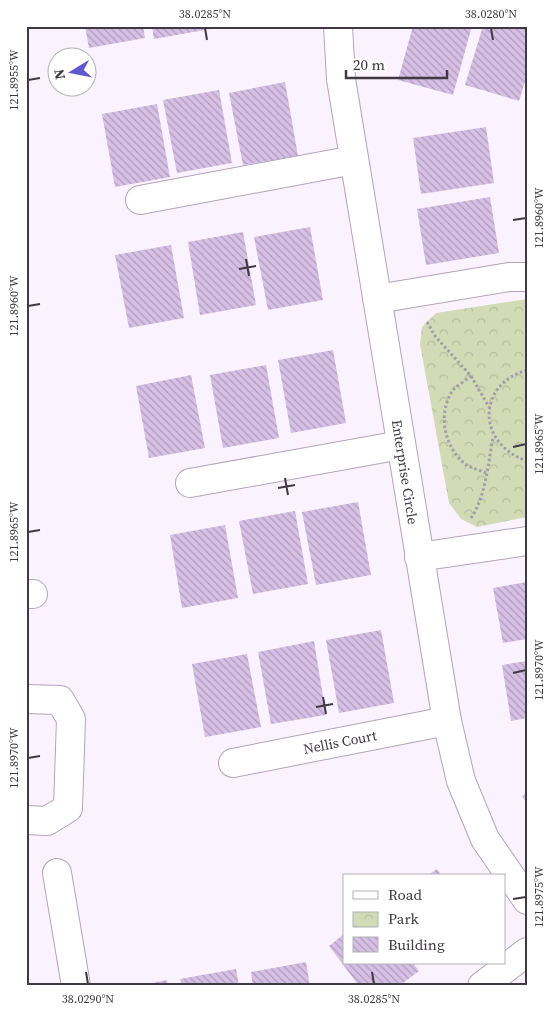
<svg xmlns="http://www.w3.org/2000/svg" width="553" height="1012" viewBox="0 0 553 1012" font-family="'Source Serif 4',serif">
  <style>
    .park { fill: url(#park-crowns) }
    .building { fill: url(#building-back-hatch) }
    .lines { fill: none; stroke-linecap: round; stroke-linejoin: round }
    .minor-casing { stroke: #b3a3be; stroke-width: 30 }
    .path { stroke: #a49da8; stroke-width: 3; stroke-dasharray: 2.5 2.5; stroke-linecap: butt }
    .minor { stroke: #fff; stroke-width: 28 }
    .ticks { fill: none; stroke: #403944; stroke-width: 2 }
    .labels { text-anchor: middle; stroke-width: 4; stroke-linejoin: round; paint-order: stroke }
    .street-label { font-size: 14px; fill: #403944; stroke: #fff }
    .neatline { fill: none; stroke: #403944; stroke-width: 2 }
    .ticks-label { font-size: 12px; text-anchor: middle; fill: #403944 }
  </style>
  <defs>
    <pattern id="park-crowns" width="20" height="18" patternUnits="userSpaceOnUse" patternTransform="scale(1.25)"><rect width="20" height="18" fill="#d2dbb6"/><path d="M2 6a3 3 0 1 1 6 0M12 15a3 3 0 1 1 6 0" fill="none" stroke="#b5bd9e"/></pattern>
    <pattern id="building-back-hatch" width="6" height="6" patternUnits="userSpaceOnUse" patternTransform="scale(1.25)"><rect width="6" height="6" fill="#d6c0e5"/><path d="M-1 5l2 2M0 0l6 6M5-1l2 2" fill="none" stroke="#af9dbb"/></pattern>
  </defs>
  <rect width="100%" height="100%" fill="#faf3ff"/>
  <path class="park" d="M527 299V517L477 527 461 519 449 503 420 344 422 327 436 313Z"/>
  <g class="building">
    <path d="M85 26H143L145 38 89 48Z"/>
    <path d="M152 26H209L210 29 154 39Z"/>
    <path d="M413 26H472L453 95 398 80Z"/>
    <path d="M483 26H527V75L519 101 465 85Z"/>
    <path d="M285 82 298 156 243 165 229 93Z"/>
    <path d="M219 90 232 163 177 173 163 100Z"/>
    <path d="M157 104 170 177 115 187 102 114Z"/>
    <path d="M486 127 494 183 421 194 413 138Z"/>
    <path d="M490 197 499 253 426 265 417 209Z"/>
    <path d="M310 227 323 300 268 310 254 237Z"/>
    <path d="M243 232 256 305 200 315 188 242Z"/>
    <path d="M171 245 184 318 129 328 115 255Z"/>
    <path d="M333 350 346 423 291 433 278 360Z"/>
    <path d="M266 365 279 438 223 448 210 375Z"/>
    <path d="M191 375 205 448 149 458 136 386Z"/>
    <path d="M358 502 371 575 316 585 302 512Z"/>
    <path d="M295 511 308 584 253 594 239 521Z"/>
    <path d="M225 525 238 598 182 608 170 535Z"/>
    <path d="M527 582V639L503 643 493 588Z"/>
    <path d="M381 630 394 703 339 713 326 640Z"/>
    <path d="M314 641 326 715 271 724 258 652Z"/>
    <path d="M247 654 261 727 205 737 192 664Z"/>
    <path d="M527 661V718L511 721 502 665Z"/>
    <path d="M527 793V804L522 796Z"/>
    <path d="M437 869 442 876H427Z"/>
    <path d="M344 934V963H413L419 971 399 986H359L329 946Z"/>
    <path d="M306 962 310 986H253L251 972Z"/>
    <path d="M236 969 239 986H182L180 979Z"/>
    <path d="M167 980 168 986H142V985Z"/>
  </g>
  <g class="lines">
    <defs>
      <g id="minor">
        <path d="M338 26 341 79 447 721 461 781 485 839 527 900"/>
        <path d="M140 200 354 160"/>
        <path d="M377 299 509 277H527"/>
        <path d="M190 483 401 445"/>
        <path d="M419 557 527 541"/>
        <path d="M26 594H33"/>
        <path d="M26 699 60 700 71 719 68 808 47 821 26 820"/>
        <path d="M233 763 447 721"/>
        <path d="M57 873 76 986"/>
        <path d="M482 986 527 952"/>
      </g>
    </defs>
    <use href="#minor" class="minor-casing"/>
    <g class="path">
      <path d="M427 322 435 336 471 376 489 407"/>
      <path d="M527 370C476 385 477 444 527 461"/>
      <path d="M471 376C466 380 458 385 453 390 437 413 444 447 465 464 470 468 480 470 486 473"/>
      <path d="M471 518C486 496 488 463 493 438"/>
    </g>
    <use href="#minor" class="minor"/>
  </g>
  <path class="ticks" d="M205 28 207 40M491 28 493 40M28 80 40 78M513 220 526 218M246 259 249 276M239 269 256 266M28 306 40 304M513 447 526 444M285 478 288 495M278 488 295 485M28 532 40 530M513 673 526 670M323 697 326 714M316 707 333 704M28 758 40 756M513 899 526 897M86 972 88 984M372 972 374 984"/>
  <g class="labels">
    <g class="street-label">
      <text transform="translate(405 472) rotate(81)" y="5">Enterprise Circle</text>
      <text transform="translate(340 742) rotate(-11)" y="5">Nellis Court</text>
    </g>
  </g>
  <rect width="553" height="1012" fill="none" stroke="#ffffff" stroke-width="55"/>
  <rect x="343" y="874" width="162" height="90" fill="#ffffff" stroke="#b3b0b4"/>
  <rect x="353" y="891" width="25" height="8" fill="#ffffff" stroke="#b3b0b4"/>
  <text x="388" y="900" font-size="15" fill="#403944">Road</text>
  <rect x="353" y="912" width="25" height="15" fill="url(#park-crowns)" stroke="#b3b0b4"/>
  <text x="388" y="924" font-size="15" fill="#403944">Park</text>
  <rect x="353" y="937" width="25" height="15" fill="url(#building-back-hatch)" stroke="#b3b0b4"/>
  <text x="388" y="950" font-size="15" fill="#403944">Building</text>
  <g transform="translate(72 72) rotate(260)"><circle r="24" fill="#ffffff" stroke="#b3b0b4"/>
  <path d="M0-4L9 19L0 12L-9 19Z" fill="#6056cf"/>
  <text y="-8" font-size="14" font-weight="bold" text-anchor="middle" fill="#403944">N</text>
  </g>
  <path d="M346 70v8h101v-8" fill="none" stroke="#403944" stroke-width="2.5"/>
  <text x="353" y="70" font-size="15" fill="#403944" stroke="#ffffff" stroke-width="4" paint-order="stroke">20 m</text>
  <rect x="28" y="28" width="498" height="956" class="neatline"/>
  <g class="ticks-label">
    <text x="205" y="18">38.0285°N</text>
    <text x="491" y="18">38.0280°N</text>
    <text transform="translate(14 80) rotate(-90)" y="4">121.8955°W</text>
    <text transform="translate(539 218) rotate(-90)" y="4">121.8960°W</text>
    <text transform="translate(14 306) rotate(-90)" y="4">121.8960°W</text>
    <text transform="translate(539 444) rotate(-90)" y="4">121.8965°W</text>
    <text transform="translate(14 532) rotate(-90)" y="4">121.8965°W</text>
    <text transform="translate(539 670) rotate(-90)" y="4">121.8970°W</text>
    <text transform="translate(14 758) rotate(-90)" y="4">121.8970°W</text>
    <text transform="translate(539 897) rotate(-90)" y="4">121.8975°W</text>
    <text x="88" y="1003">38.0290°N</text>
    <text x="374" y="1003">38.0285°N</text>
  </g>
</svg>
